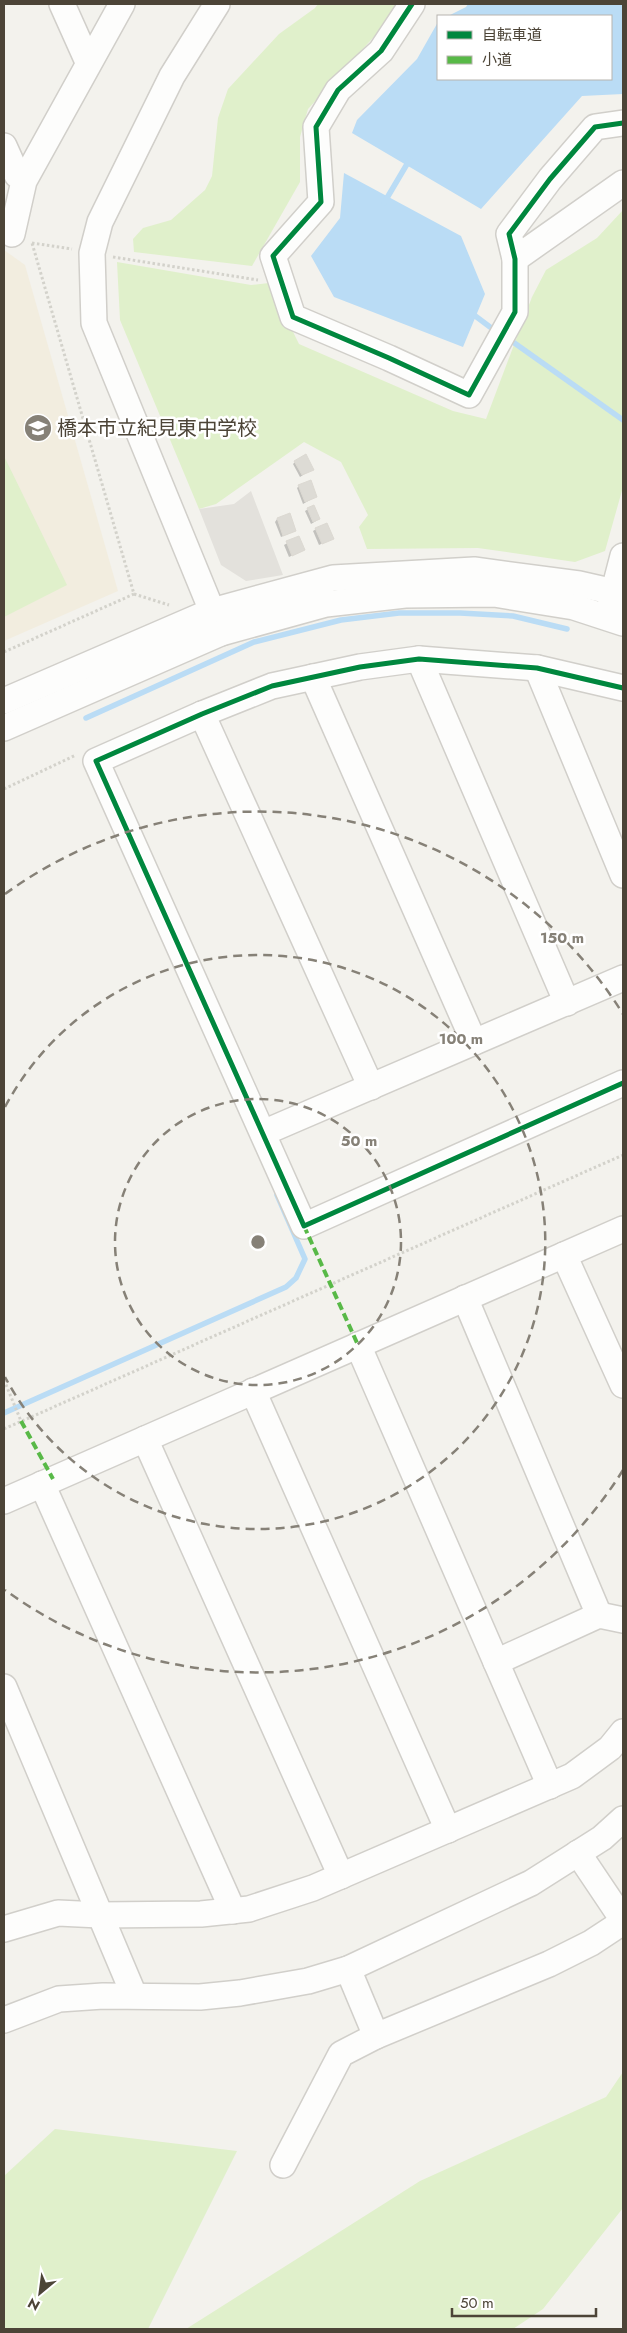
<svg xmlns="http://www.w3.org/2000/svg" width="627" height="2333" viewBox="0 0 627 2333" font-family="Jost,'Noto Sans JP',sans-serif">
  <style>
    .education { fill: #f2eddf }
    .green { fill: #e0f0cb }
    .parking { fill: #e3e1dc }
    .water { fill: #badcf5 }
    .shadow { fill: #0003 }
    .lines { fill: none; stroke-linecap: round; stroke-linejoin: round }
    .stream { stroke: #badcf5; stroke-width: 5.5 }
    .building { fill: #dddbd5; stroke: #dcd9d2 }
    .minor-casing { stroke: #d1cfca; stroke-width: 28 }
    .path { stroke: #d3d2cb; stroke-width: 3; stroke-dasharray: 2.5 2.5; stroke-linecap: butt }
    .minor { stroke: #fdfdfc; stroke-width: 25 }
    .quiet { stroke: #58b947; stroke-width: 4; stroke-dasharray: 8 4; stroke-linecap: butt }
    .cycleway-casing { stroke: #fff; stroke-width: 8 }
    .cycleway { stroke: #00873e; stroke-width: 5 }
    .ring { fill: none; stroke: #868177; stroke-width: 2.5; stroke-dasharray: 9 6 }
    .labels { text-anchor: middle; stroke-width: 5; stroke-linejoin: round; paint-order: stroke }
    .poi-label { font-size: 20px; fill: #4c4437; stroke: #fff; text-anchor: start }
    .centre { fill: #868177; stroke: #fff; stroke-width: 2.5 }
    .ring-label { font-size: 15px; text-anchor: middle; font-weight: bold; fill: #868177; stroke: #fff; stroke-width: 5; stroke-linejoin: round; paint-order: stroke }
  </style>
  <rect width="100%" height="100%" fill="#f3f2ed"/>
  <path class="education" d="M4 250 25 265 118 591 4 641Z"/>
  <g class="green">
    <path d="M318 4H396L382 28 308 109 300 137V182L252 266 134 252 133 239 143 228 171 220 205 190 212 176 218 118 228 89 279 34 315 8Z"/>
    <path d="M623 210V487L605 551 575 562 478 548 367 549 359 527 368 515 341 462 304 442 216 504 199 509 120 320 117 262 251 285 269 283 299 344 453 411 486 419 532 297 546 270 597 238Z"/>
    <path d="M4 456 67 585 4 617Z"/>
    <path d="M623 2072V2208L543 2309 513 2329H186L420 2181 606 2097Z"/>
    <path d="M55 2129 237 2151 148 2329H4V2176Z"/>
  </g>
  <path class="parking" d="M251 491 283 575 246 581 221 565 199 509 234 504Z"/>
  <g class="water">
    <path d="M468 4H623V94L582 96 481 209 352 133 357 120 417 59 438 22V79H611V16H448L466 7Z"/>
    <path d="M344 173 461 236 485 294 463 347 334 297 311 256 340 218Z"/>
  </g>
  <g class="shadow">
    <path d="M295 462 312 469 300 477 293 464Z"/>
    <path d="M299 486 315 497 303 504 297 488Z"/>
    <path d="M308 509 319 519 316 521 311 524 305 511Z"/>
    <path d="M277 519 295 531 281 537 275 522Z"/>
    <path d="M316 529 332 539 319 545 313 531Z"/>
    <path d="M298 537 304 550 289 557 284 545Z"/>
  </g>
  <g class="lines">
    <g class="stream">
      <path d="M384 203 410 159"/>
      <path d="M470 312 490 327"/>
      <path d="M513 342 623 420"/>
      <path d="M86 718 254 642 341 620 399 613H460L513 616 567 629"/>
      <path d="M4 1413 286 1287 296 1278 305 1259 277 1195"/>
    </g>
  </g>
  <g class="building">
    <path d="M306 454 314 470 302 475 294 461Z"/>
    <path d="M311 480 317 497 305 502 298 485Z"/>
    <path d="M314 505 320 519 313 522 307 508Z"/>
    <path d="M290 513 296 531 283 536 277 518Z"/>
    <path d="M327 523 334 539 322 544 315 528Z"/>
    <path d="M299 536 305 550 292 556 286 541Z"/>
  </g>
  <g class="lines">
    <defs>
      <g id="minor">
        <path d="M62 4 88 62"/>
        <path d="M217 4 172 76 100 222 92 253 94 323 221 633"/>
        <path d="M412 4 381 51 338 90 316 127 321 202 273 256 293 317 389 358 469 395 515 312V259L509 234 550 179 595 127 623 123"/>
        <path d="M4 146 17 175"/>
        <path d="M12 234 24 181 122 4"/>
        <path d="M515 259 623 183"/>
        <path d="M610 606 623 556"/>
        <path d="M419 659 567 1003"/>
        <path d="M537 668 623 875"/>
        <path d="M313 677 474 1042"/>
        <path d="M623 688 537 668 419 659 360 667 272 686 202 714 96 761 304 1226 623 1083"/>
        <path d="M4 701 212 611 333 578 474 570 579 584 623 594"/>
        <path d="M202 714 371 1087"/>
        <path d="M4 728 221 633 326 604 405 595 494 594 574 607 623 623"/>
        <path d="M263 1133 623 978"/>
        <path d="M564 1255 623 1385"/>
        <path d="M465 1298 599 1615"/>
        <path d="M358 1345 550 1786"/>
        <path d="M253 1391 448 1830"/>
        <path d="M145 1439 341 1876"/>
        <path d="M42 1484 233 1911"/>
        <path d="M4 1501 623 1229"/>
        <path d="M496 1662 599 1615 623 1620"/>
        <path d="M4 1687 134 1995"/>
        <path d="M578 1853 623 1920"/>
        <path d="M4 1929 58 1913 100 1915 201 1914 249 1909 313 1888 572 1776 610 1748 623 1732"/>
        <path d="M348 1969 376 2036"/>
        <path d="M4 2020 59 1999 103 1996 200 1997 240 1993 308 1981 348 1969 531 1883 602 1838 623 1819"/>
        <path d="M283 2165 341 2054 376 2036 549 1964 591 1943 623 1922"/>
      </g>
    </defs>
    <use href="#minor" class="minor-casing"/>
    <g class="path">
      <path d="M32 243 72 249"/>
      <path d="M113 257 258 280"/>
      <path d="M134 594 169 605"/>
      <path d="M4 652 134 594 32 243"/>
      <path d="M4 789 76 755"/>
      <path d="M4 1380 21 1421"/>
      <path d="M4 1429 623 1155"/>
    </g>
    <use href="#minor" class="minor"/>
    <g class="quiet">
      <path d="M304 1226 358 1345"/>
      <path d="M21 1421 53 1479"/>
    </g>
    <defs>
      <g id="cycleway">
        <path d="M412 4 381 51 338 90 316 127 321 202 273 256 293 317 389 358 469 395 515 312V259L509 234 550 179 595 127 623 123"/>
        <path d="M623 688 537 668 419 659 360 667 272 686 202 714 96 761 304 1226 623 1083"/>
      </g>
    </defs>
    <use href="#cycleway" class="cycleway-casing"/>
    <use href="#cycleway" class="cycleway"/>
  </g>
  <g class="ring">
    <circle cx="258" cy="1242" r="143"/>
    <path d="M5 1107A287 287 0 1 1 5 1377"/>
    <path d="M623 1470A430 430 0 0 1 5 1590M5 894A430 430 0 0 1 623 1014"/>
  </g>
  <defs>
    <symbol id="school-disc" viewBox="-11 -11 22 22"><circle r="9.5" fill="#868177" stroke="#fff"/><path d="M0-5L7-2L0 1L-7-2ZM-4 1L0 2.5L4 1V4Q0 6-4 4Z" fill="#fff"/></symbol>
  </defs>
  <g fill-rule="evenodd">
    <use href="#school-disc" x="22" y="412" width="32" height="32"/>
  </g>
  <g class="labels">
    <g class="poi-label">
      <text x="57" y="435">橋本市立紀見東中学校</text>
    </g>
  </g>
  <circle cx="258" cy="1242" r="8" class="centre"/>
  <g class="ring-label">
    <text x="562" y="943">150 m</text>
    <text x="461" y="1044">100 m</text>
    <text x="359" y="1146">50 m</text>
  </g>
  <rect width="627" height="2333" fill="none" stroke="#4c4437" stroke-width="10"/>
  <rect x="437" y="15" width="175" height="65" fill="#ffffff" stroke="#b7b4af"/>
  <rect x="447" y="31" width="25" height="8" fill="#00873e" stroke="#b7b4af"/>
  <text x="482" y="40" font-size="15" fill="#4c4437">自転車道</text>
  <rect x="447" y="56" width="25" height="8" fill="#58b947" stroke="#b7b4af"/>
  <text x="482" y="65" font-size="15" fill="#4c4437">小道</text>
  <g transform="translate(40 2293) rotate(209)" stroke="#ffffff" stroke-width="4" paint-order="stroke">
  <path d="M0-4L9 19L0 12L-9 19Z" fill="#4c4437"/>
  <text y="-8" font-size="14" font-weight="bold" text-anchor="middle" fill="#4c4437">N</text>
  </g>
  <path d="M452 2308v8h144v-8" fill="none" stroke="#4c4437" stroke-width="2.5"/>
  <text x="460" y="2308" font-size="15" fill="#4c4437" stroke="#ffffff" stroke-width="4" paint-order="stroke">50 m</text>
</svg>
